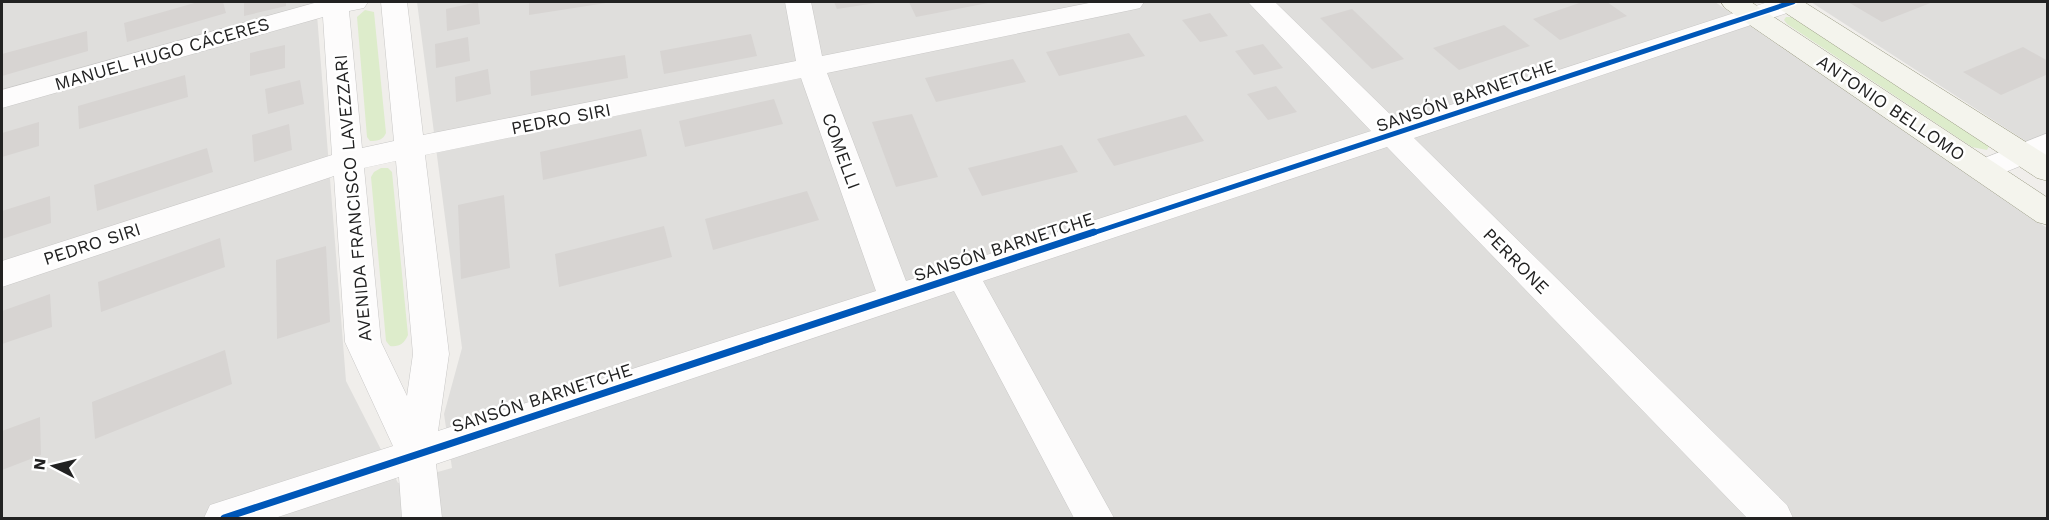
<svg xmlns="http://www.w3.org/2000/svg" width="2049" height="520" viewBox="0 0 2049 520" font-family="'Work Sans',sans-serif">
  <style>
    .residential { fill: #dfdedc }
    .grass { fill: #ddeccb }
    .building { fill: #d7d4d2 }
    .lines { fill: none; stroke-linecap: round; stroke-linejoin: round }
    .street-casing { stroke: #c9c8c7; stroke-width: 1 }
    .secondary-casing { stroke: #999a82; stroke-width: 1 }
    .street { fill: #fdfcfc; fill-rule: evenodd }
    .secondary { fill: #f4f4ed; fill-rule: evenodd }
    .cycleway-far1-casing { stroke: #fff; stroke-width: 8 }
    .cycleway-casing { stroke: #fff; stroke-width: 10 }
    .cycleway-far1 { stroke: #0057b8; stroke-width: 5 }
    .cycleway { stroke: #0057b8; stroke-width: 7 }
    .labels { text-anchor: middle; stroke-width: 5; stroke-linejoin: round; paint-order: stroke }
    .street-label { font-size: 18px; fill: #222; stroke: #fff }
  </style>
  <rect width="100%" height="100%" fill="#f0eeeb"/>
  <g class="residential">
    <path d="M2 2H316L346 381 398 483 452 468 444 414 462 348 417 2H1715L2047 228V518H2Z"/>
    <path d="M1811 2H2047V155Z"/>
  </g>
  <g class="grass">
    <path d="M365 10 374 12 386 133C383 140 378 141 370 141L367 137 357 17Z"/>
    <path d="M1786 17H1792L1989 146 1987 150 1972 147 1787 24 1784 20Z"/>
    <path d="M381 168H388L392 172 408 335C404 344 399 347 390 346L386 341 371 177 374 172Z"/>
  </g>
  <g class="building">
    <path d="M198 2H223L226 13 127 42 124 23Z"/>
    <path d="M244 2H286V6L244 16Z"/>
    <path d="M478 2 480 24 447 31 446 9Z"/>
    <path d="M529 2H606V3L529 15Z"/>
    <path d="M834 2H876V3L837 9Z"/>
    <path d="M909 2H988V3L916 17Z"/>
    <path d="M1582 2H1607L1627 16 1560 40 1533 19Z"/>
    <path d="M1848 2H1933L1882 22Z"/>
    <path d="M1352 9 1404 59 1372 69 1320 18Z"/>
    <path d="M1210 13 1228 36 1200 42 1182 20Z"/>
    <path d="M1504 25 1530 46 1459 70 1433 48Z"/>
    <path d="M87 31 88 51 2 76V54Z"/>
    <path d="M1129 33 1145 56 1059 76 1046 52Z"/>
    <path d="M751 34 757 56 664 74 660 51Z"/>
    <path d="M468 37 470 61 436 68 435 44Z"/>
    <path d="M1263 44 1283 68 1254 75 1235 51Z"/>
    <path d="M285 45V68L250 76V53Z"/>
    <path d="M2023 47 2048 61V74L2001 95 1963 72Z"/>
    <path d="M625 55 628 78 531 96 530 71Z"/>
    <path d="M1013 59 1026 82 936 102 925 78Z"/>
    <path d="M488 69 491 94 456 102 455 77Z"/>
    <path d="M185 75 188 97 79 129 78 106Z"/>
    <path d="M300 80 304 104 268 114 265 89Z"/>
    <path d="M1276 86 1297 112 1268 120 1247 94Z"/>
    <path d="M774 99 783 124 685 147 679 121Z"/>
    <path d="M912 114 938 177 896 187 872 122Z"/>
    <path d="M1186 115 1204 141 1114 166 1097 139Z"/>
    <path d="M39 122V146L2 157V133Z"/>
    <path d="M289 124 292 150 254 162 252 135Z"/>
    <path d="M641 129 647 156 543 180 540 152Z"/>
    <path d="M1062 145 1078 172 982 196 968 168Z"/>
    <path d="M207 148 213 172 97 211 94 185Z"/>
    <path d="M807 191 819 220 713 250 705 219Z"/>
    <path d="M504 195 510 268 461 279 458 205Z"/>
    <path d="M50 196 51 223 2 239V211Z"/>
    <path d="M664 226 672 257 559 287 555 254Z"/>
    <path d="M220 238 225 267 101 312 98 282Z"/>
    <path d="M326 246 330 322 277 339 276 260Z"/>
    <path d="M50 294 52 327 2 344V311Z"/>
    <path d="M225 350 232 384 95 439 92 402Z"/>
    <path d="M40 417 41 455 2 470V431Z"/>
  </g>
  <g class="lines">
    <defs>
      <g id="street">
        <path d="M318 2H368L364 8 349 11 362 148 394 141 381 2H407L423 135 796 61 785 2H811L822 56 1094 2H1144L1140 8 1131 10 827 73 906 281 1371 131 1248 2H1275L1398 122 1768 2H1806L1802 8 1414 138 1787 505 1793 518H1747L1387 147 983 281 1114 518H1074L954 291 436 464 442 518H402L399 477 275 518H204L210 505 393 446 345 342 334 176 2 287V261L332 155 323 17 2 108V90ZM801 78 876 291 438 431 449 354 425 155ZM396 161 413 354 407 396 381 342 364 168Z"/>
        <path d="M2048 133V155L1983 181 1972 177 1968 170 1972 163Z"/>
      </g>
      <g id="secondary">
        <path d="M1721 2H1751L2048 198V225L2037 222 1725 8Z"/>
        <path d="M1774 2H1804L2048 156V181L2037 178 1778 8Z"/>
      </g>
    </defs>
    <use href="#street" class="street-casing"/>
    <use href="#secondary" class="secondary-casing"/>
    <use href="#street" class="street"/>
    <use href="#secondary" class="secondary"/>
    <defs>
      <path id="cycleway-far1" d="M1090 234 1793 2"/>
      <path id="cycleway" d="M224 518 1094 232"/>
    </defs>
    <use href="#cycleway-far1" class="cycleway-far1-casing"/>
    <use href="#cycleway" class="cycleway-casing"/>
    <use href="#cycleway-far1" class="cycleway-far1"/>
    <use href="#cycleway" class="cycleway"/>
  </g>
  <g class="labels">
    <g class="street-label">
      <text transform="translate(162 54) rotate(-16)" y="6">MANUEL HUGO CÁCERES</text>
      <text transform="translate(1466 96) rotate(-19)" y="6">SANSÓN BARNETCHE</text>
      <text transform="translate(1891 108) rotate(34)" y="6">ANTONIO BELLOMO</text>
      <text transform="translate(561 119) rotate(-11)" y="6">PEDRO SIRI</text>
      <text transform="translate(841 151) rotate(70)" y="6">COMELLI</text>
      <text transform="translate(353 198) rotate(-95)" y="6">AVENIDA FRANCISCO LAVEZZARI</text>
      <text transform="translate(92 244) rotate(-18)" y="6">PEDRO SIRI</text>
      <text transform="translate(1004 247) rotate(-18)" y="6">SANSÓN BARNETCHE</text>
      <text transform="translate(1516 261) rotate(45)" y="6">PERRONE</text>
      <text transform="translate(542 398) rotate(-18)" y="6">SANSÓN BARNETCHE</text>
    </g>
  </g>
  <rect width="2049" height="520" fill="none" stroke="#222222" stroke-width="6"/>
  <g transform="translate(54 466) rotate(277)" stroke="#ffffff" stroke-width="4.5" paint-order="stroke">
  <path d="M0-4.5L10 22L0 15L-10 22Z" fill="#222222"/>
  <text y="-9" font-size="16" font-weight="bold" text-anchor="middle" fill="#222222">N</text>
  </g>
</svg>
